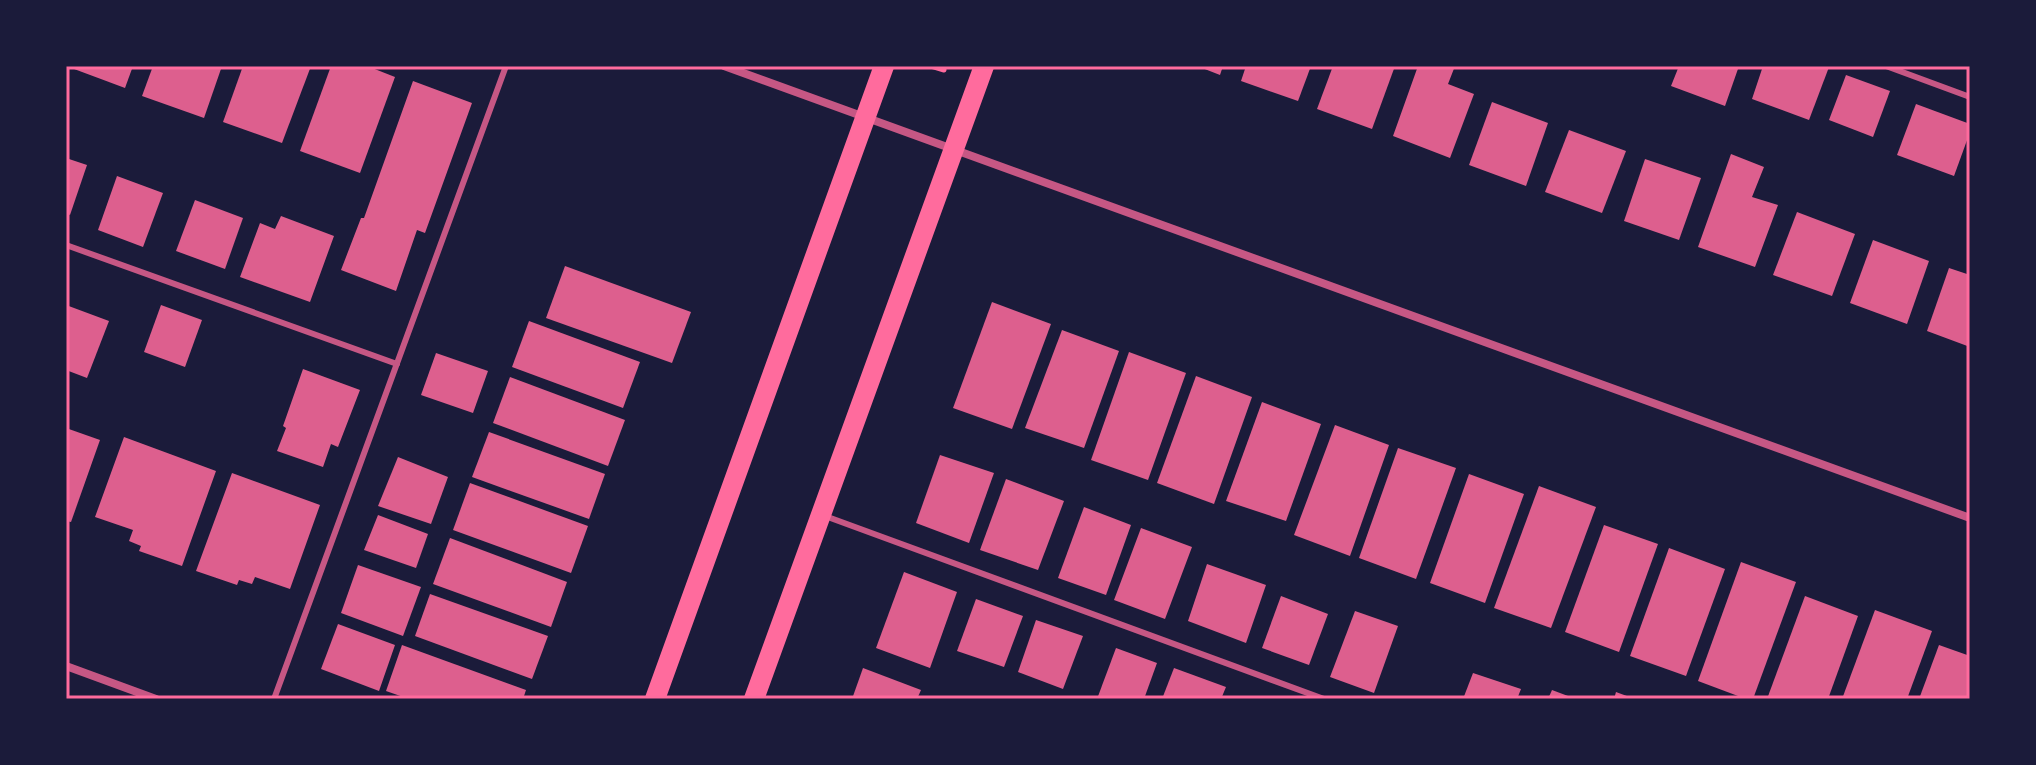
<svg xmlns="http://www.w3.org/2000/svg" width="2036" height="765" viewBox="0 0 2036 765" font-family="Mulish,sans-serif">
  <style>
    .building { fill: #dd5f8e }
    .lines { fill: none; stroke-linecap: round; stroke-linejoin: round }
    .path { stroke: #ff6b9d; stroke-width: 5 }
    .service { stroke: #c65784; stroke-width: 6 }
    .minor { stroke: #c65784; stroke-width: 8 }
    .primary { stroke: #ff6b9d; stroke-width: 20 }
    .neatline { fill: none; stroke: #ff6b9d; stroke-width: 3 }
  </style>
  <rect width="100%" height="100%" fill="#1b1b3a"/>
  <g class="building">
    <path d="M66 66H133L125 88Z"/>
    <path d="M153 66H222L204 118 142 96Z"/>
    <path d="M243 66H311L282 143 223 122Z"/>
    <path d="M331 66H367L395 77 360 173 300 151Z"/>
    <path d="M1197 66H1223L1220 75Z"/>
    <path d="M1246 66H1311L1298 101 1241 81Z"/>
    <path d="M1333 66H1395L1372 129 1317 109Z"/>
    <path d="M1418 66H1455L1448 84 1474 94 1450 158 1393 136Z"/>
    <path d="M1679 66H1739L1725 106 1671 86Z"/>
    <path d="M1763 66 1829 67 1809 120 1752 99Z"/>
    <path d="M1846 75 1890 91 1873 137 1829 120Z"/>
    <path d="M413 81 472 103 425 233 417 230 396 291 341 270 361 218H364Z"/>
    <path d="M1492 102 1548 123 1526 186 1469 165Z"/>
    <path d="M1916 104 1970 124V132L1954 176 1897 155Z"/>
    <path d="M1569 130 1626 151 1602 213 1545 192Z"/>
    <path d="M1731 154 1764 167 1752 197 1778 205 1755 267 1698 247Z"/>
    <path d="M66 158 87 165 70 215 66 213Z"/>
    <path d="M1645 159 1701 178 1679 240 1624 221Z"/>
    <path d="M117 176 163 193 143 247 98 230Z"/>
    <path d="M195 200 243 218 225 269 176 251Z"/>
    <path d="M1797 212 1855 234 1832 296 1773 275Z"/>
    <path d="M281 216 334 236 310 302 240 277 260 223 275 229Z"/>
    <path d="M1873 240 1929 261 1907 324 1850 303Z"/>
    <path d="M565 266 691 312 672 363 546 318Z"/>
    <path d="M1949 268 1970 275V347L1927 331Z"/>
    <path d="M992 302 1051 324 1012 429 953 408Z"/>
    <path d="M66 305 109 321 87 378 66 370Z"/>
    <path d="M161 305 202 320 185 367 144 352Z"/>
    <path d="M529 321 640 362 623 408 512 367Z"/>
    <path d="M1062 330 1119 351 1084 448 1025 428Z"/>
    <path d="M1129 352 1186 373 1148 480 1091 460Z"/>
    <path d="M436 353 488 371 473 413 421 395Z"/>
    <path d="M303 369 360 390 338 447 331 444 323 467 277 451 286 428 283 426Z"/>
    <path d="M1196 376 1252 397 1214 504 1157 483Z"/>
    <path d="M510 377 625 420 608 466 493 423Z"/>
    <path d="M1262 402 1321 424 1286 521 1226 501Z"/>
    <path d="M1335 425 1389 445 1350 556 1294 535Z"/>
    <path d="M66 428 100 440 71 522 66 521Z"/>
    <path d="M489 432 605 474 589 519 472 477Z"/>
    <path d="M124 437 216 471 182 566 139 551 141 546 129 541 133 530 95 517Z"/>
    <path d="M1398 448 1456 468 1416 579 1359 558Z"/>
    <path d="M940 455 994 473 969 543 916 523Z"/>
    <path d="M398 457 448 477 431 524 378 506Z"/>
    <path d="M232 473 320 505 290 589 255 577 252 584 239 580 237 585 196 571Z"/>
    <path d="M1469 474 1524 494 1485 603 1430 583Z"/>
    <path d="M1006 479 1064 501 1038 570 980 550Z"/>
    <path d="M470 483 588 526 571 573 453 530Z"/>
    <path d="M1539 486 1596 507 1551 628 1494 608Z"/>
    <path d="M1084 507 1131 525 1106 595 1058 578Z"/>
    <path d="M378 515 428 534 416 568 364 550Z"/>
    <path d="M1604 525 1658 544 1619 652 1565 632Z"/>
    <path d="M1141 528 1192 547 1165 619 1114 600Z"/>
    <path d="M450 538 567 582 551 627 433 584Z"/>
    <path d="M1669 548 1725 569 1686 676 1630 656Z"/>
    <path d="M1741 562 1796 582 1753 699H1746L1698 681Z"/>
    <path d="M1207 564 1266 585 1246 643 1188 621Z"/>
    <path d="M358 565 421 587 403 636 341 613Z"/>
    <path d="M904 572 957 592 930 668 876 648Z"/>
    <path d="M430 594 548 636 532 679 415 636Z"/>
    <path d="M1281 596 1328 614 1309 665 1262 648Z"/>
    <path d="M1805 596 1858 616 1828 699H1767Z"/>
    <path d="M976 599 1023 616 1004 667 957 651Z"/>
    <path d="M1875 610 1932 631 1907 699H1842Z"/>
    <path d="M1355 611 1398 626 1374 693 1330 677Z"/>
    <path d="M1036 620 1083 636 1063 689 1018 672Z"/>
    <path d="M338 624 395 645 379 691 321 669Z"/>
    <path d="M402 645 526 690 523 699H409L386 691Z"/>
    <path d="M1939 645 1970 656V699H1919Z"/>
    <path d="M1116 648 1157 663 1144 699H1097Z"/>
    <path d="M863 668 921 690 917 699H852Z"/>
    <path d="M1174 668 1226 687 1221 699H1162Z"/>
    <path d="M1473 673 1521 689 1517 699H1463Z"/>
    <path d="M1552 690 1576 699H1548Z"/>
    <path d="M1616 692 1635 699H1614Z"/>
  </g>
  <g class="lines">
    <path class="path" d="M931 66 944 70"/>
    <g class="service">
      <path d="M1886 66 1970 97"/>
      <path d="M66 245 397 364"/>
      <path d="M825 516 1324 699"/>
      <path d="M274 699 506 66"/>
    </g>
    <g class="minor">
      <path d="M724 66 1970 518"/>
      <path d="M66 666 156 699"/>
    </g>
    <g class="primary">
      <path d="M655 699 884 66"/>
      <path d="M754 699 984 66"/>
    </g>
  </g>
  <rect width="2036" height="765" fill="none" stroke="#1b1b3a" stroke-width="136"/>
  <rect x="68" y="68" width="1900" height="629" class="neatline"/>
</svg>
